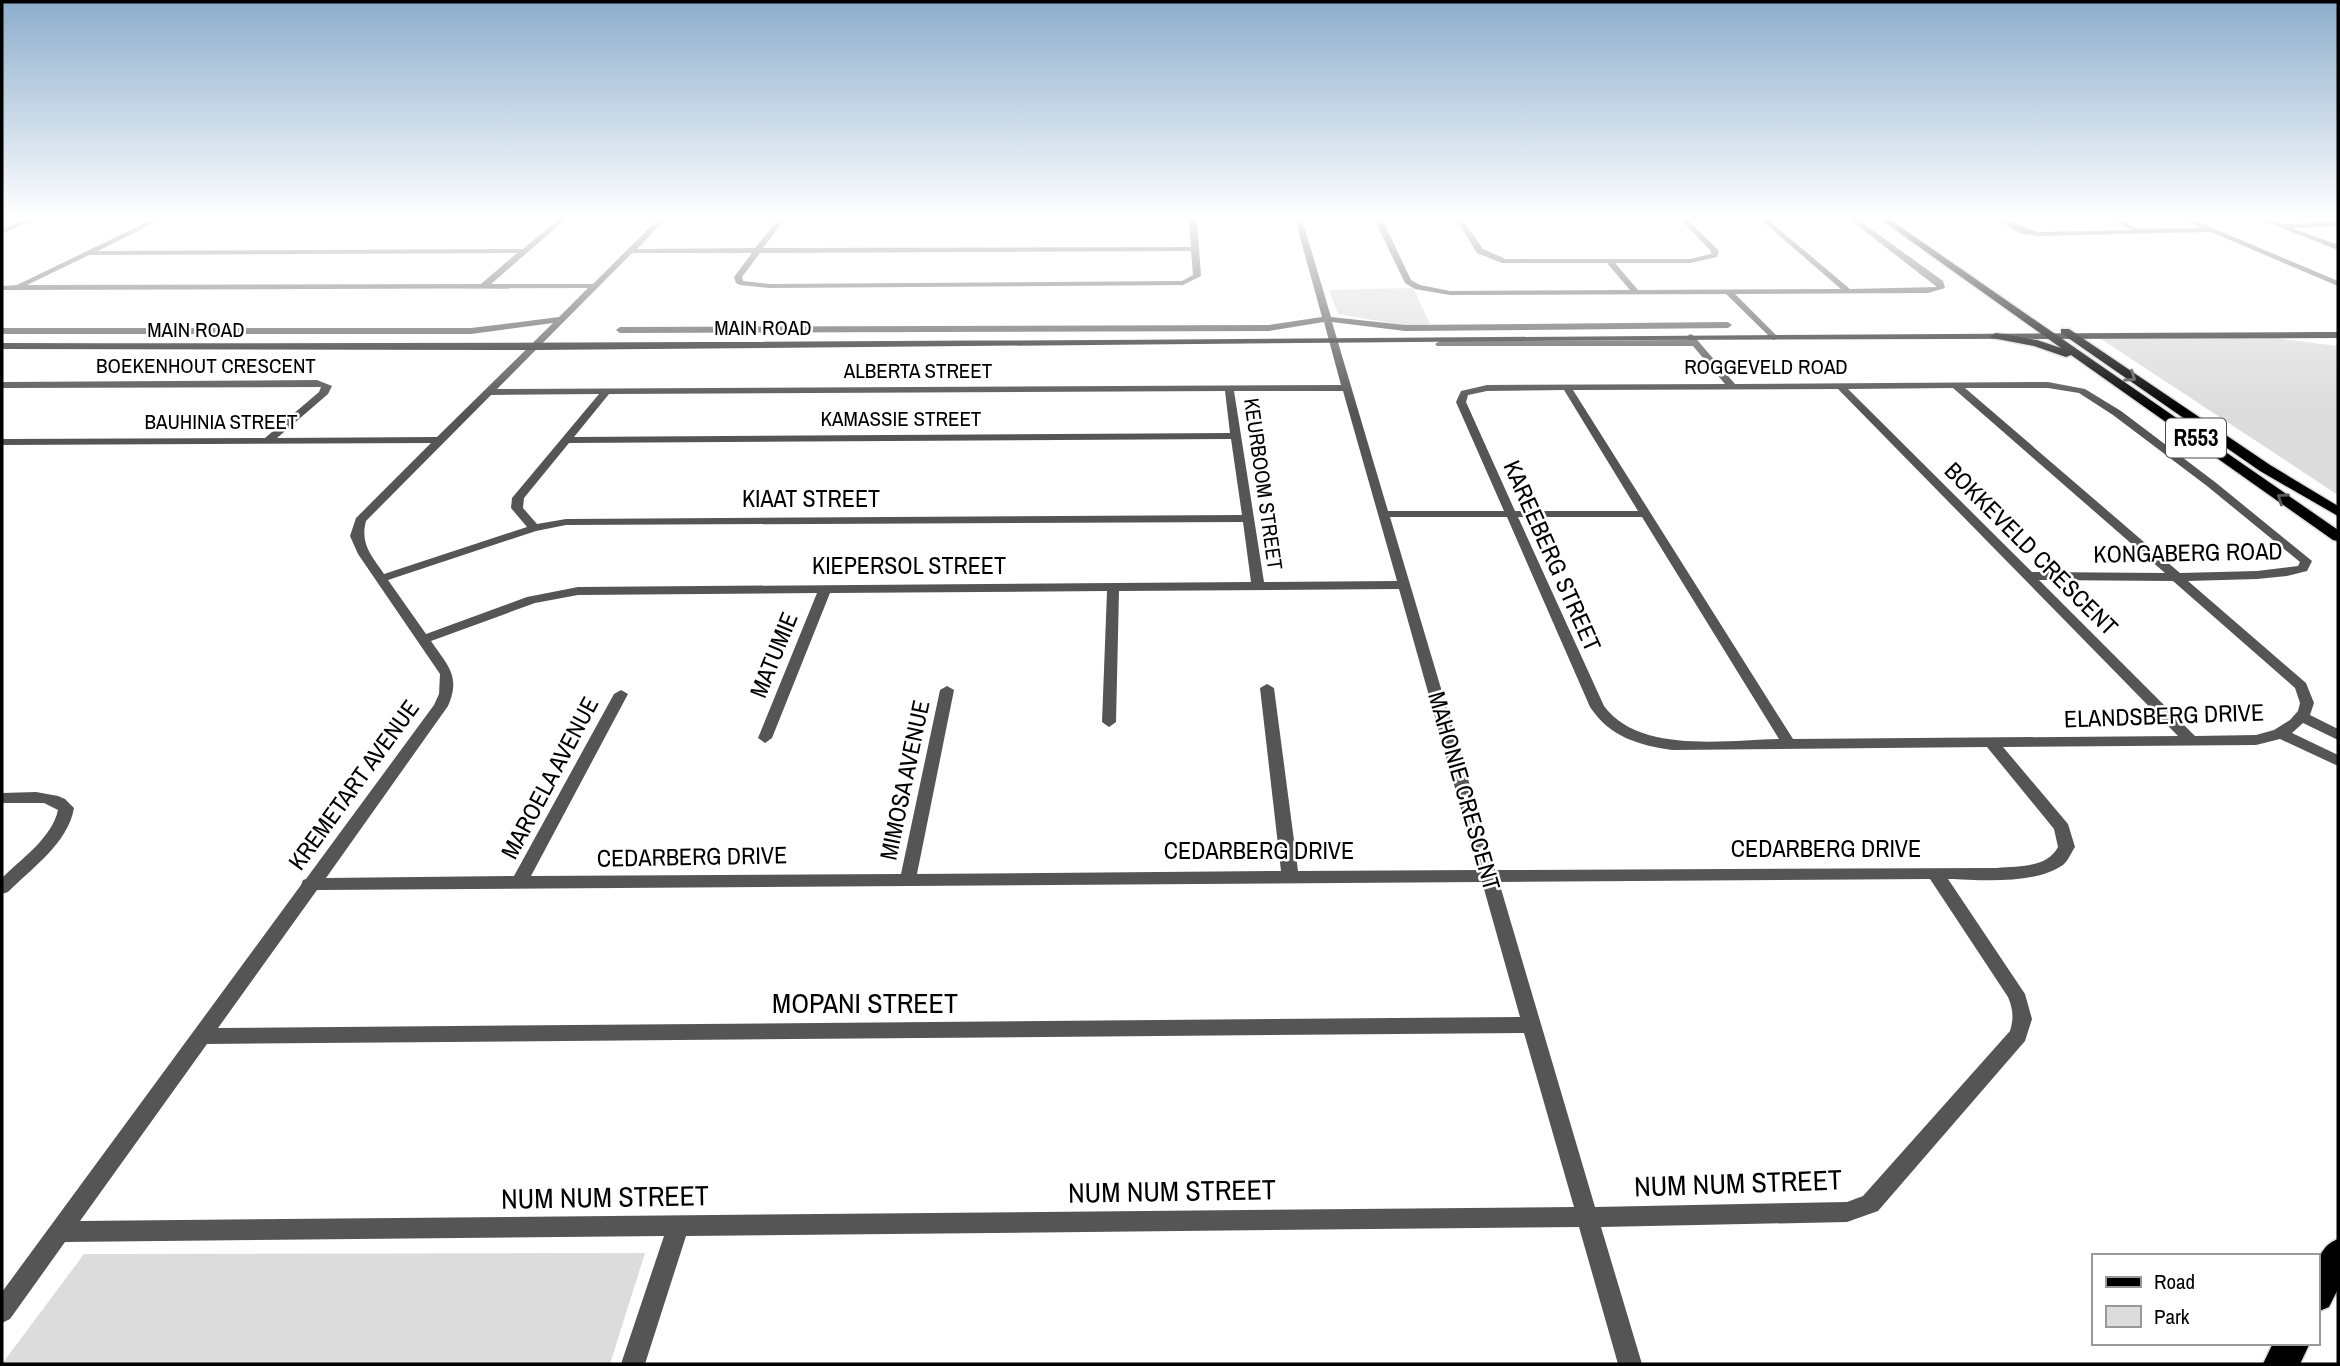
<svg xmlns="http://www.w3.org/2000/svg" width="2340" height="1366" viewBox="0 0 2340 1366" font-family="'Archivo Narrow',sans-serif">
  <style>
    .green { fill: #dcdcdc }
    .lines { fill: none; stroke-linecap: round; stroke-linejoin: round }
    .primary-casing { stroke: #dbdbdb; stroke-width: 3 }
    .motorway-casing { stroke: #dbdbdb; stroke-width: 3 }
    .minor { fill: #555; fill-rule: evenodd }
    .secondary { fill: #222; fill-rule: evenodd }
    .primary { fill: #000; fill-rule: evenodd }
    .motorway { fill: #000; fill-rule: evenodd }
    .oneway { stroke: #595959 }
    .labels { text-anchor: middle; stroke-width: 5; stroke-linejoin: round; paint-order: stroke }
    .far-street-label { font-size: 21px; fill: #000; stroke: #fff }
    .shield { fill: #fff; stroke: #4c4c4c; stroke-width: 2 }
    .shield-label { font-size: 23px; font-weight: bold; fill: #000 }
    .street-label { font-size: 24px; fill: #000; stroke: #fff }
    .near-street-label { font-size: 28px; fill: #000; stroke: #fff }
  </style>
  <rect width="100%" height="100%" fill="#fff"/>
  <g class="green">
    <path d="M1413 288 1430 324 1407 326 1338 314 1329 290Z"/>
    <path d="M2273 338 2338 346V495L2101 339Z"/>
    <path d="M645 1253 610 1364H2L84 1254Z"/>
  </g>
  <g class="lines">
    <defs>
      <g id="primary">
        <path d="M1880 219H1889L2338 530V541L2333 540 2071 355 2066 357 2034 346 1992 338 1990 336 1996 333 2037 340 2061 348Z"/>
        <path d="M2061 329H2069L2270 465 2338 506V516L2260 471 2061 333Z"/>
      </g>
      <g id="motorway">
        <path d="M2338 1239V1289L2329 1307 2317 1312C2317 1286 2309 1250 2338 1239Z"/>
        <path d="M2273 1343H2310L2300 1364H2263Z"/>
      </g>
    </defs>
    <use href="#primary" class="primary-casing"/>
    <use href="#motorway" class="motorway-casing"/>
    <g class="minor">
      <path d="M27 219H36L2 234V229Z"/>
      <path d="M153 219H162L98 251 523 249 559 219H566L491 284H593L658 219H666L637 249 755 248 778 219H785L763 248 1191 247 1189 219H1197L1201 276 1183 285 770 288 740 285 736 283 734 277 752 253H632L497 389 1341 385 1324 322 1269 331 620 333 616 330 620 327 1269 325 1322 317 1295 219H1302L1331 317 1405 325 1728 322 1732 325 1728 328 1405 331 1332 322 1388 511H1504L1456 402 1461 391 1487 385 1725 384 1693 346H1437L1435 344 1440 341 1688 340 1686 337 1690 334 1693 335 1735 384 2048 382 2085 389 2121 411 2215 482 2312 561 2307 571 2287 576 2257 579 2188 581 2306 683 2314 703 2310 715 2338 729V740L2303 723 2292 733 2338 755V766L2280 739 2256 745 2003 747 2068 824 2075 847C2071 853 2068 861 2063 865 2034 885 1981 880 1948 879L2025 994 2032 1019 2025 1041 1878 1211 1847 1222 1601 1227 1642 1364H1618L1579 1227 686 1236 645 1364H621L664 1236 65 1242 10 1319 2 1323V1292L301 885 303 880 306 879 434 705 439 694 440 674 358 554 350 536 356 518 431 443 2 445V439L265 438 319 392 321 387 2 388V382L317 380 332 386 328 394 277 438 437 437 553 323 471 334H2V328H471L559 317 588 288 2 290V286L17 285ZM1191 251 1193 275 1182 281 770 284 743 281 742 277 760 253ZM517 253 481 284 27 285 89 255ZM1953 388 2165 573 2032 572 1848 389ZM1965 388H2048L2079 393 2113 415 2207 486 2300 562 2298 566 2257 571 2180 573ZM1838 389 2178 736 1793 739 1573 390ZM1564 390 1638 511H1515L1466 402 1468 395 1487 391ZM1225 391 1230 433 574 437 609 394ZM1234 391H1343L1397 581 1264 582ZM599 394 512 498 511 508 527 527 384 574C371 555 360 544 366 521L491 395ZM1231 439 1242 515 566 519 537 524 523 508 524 498 569 443ZM1390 517H1507L1590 707C1610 737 1638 745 1672 750L1987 747 2054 829 2058 847C2047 868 2019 866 1997 868L1495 870ZM1518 517H1642L1779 739C1726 740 1639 754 1604 706ZM1243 522 1251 582 578 587 527 597 426 634 388 580 536 531 566 525ZM2039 580 2173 581 2295 688 2300 703 2298 711 2290 720 2274 730 2256 735 2195 736ZM1399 589 1478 870 1298 871 1274 688 1267 684 1260 688 1281 871 917 874 954 690 947 686 940 690 901 874 531 876 628 694 621 690 614 694 514 876 326 878 448 706C461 676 448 666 431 641L535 603 578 595 817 593 758 738 765 743 772 738 830 593 1107 591 1102 722 1109 727 1116 722 1119 591ZM1930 879 2008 997C2013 1009 2014 1018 2010 1031L1863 1196 1847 1202 1595 1207 1499 882ZM1482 882 1520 1017 218 1028 317 890ZM1524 1033 1574 1207 80 1221 207 1044Z"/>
      <path d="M1374 219H1382L1411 280 1420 285 1450 291 1630 290 1607 263H1502L1477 253 1456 219H1462L1483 249 1506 259H1690L1711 254V251L1680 219H1687L1719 251 1717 257 1690 263H1615L1638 290 1841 289 1760 219H1767L1850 289 1937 287 1849 219H1857L1943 281 1945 288 1928 293 1735 294 1776 335V339L1773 340 1726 294 1450 295 1415 289 1405 283Z"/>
      <path d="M1996 219C2010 218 2024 229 2039 232L2131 230 2111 219H2119L2139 229 2201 228 2182 219H2191L2338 281V286L2211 232 2039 236 2019 233Z"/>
      <path d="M2258 219H2267L2283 224 2338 222V226L2292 228 2338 245V250Z"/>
      <path d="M36 792 58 796 65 799 74 808C68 843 32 868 8 892L2 894V878C21 859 52 838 58 810L44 803H2V793Z"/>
    </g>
    <path class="secondary" d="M2338 332V338L1640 340 534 350 2 349V343C781 345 1559 335 2338 332Z"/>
    <use href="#primary" class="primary"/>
    <use href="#motorway" class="motorway"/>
  </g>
  <defs><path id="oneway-chevron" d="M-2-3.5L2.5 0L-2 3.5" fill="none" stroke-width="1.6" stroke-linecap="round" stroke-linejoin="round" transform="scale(1.75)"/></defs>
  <g class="oneway">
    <use href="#oneway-chevron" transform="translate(2131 377) rotate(35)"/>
    <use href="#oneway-chevron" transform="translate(2282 498) rotate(-145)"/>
  </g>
  <linearGradient id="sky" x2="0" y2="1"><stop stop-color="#8cadcc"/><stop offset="0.53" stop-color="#fff"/><stop offset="1" stop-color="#fff" stop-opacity="0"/></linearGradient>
  <rect width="2340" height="410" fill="url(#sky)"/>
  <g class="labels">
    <g class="far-street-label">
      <text x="763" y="335">MAIN ROAD</text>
      <text x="196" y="337">MAIN ROAD</text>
      <text x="206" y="373">BOEKENHOUT CRESCENT</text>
      <text x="1766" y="374">ROGGEVELD ROAD</text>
      <text x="918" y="378">ALBERTA STREET</text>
      <text x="901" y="426">KAMASSIE STREET</text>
      <text x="221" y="429">BAUHINIA STREET</text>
      <text transform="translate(1263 484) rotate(82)" y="7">KEURBOOM STREET</text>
    </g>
    <rect class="shield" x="2166" y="418.5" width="60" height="39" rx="5"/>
    <g class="shield-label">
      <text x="2196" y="446">R553</text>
    </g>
    <g class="street-label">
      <text x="811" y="507">KIAAT STREET</text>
      <text transform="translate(2031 549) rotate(45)" y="8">BOKKEVELD CRESCENT</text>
      <text transform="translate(2188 553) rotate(-1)" y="8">KONGABERG ROAD</text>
      <text transform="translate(1552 556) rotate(66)" y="8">KAREEBERG STREET</text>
      <text x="909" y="574">KIEPERSOL STREET</text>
      <text transform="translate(774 655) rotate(-68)" y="8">MATUMIE</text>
      <text transform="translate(2164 716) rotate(-2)" y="8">ELANDSBERG DRIVE</text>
      <text transform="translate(550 778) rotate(-62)" y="8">MAROELA AVENUE</text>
      <text transform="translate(905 780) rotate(-78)" y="8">MIMOSA AVENUE</text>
      <text transform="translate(354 785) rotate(-54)" y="8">KREMETART AVENUE</text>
      <text transform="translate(1464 791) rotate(74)" y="8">MAHONIE CRESCENT</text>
      <text x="1826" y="857">CEDARBERG DRIVE</text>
      <text x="1259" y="859">CEDARBERG DRIVE</text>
      <text transform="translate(692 857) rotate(-1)" y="8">CEDARBERG DRIVE</text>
    </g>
    <g class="near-street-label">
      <text x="865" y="1013">MOPANI STREET</text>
      <text transform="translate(1738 1183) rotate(-2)" y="10">NUM NUM STREET</text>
      <text transform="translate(1172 1191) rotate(-1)" y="10">NUM NUM STREET</text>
      <text transform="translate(605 1197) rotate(-1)" y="10">NUM NUM STREET</text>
    </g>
  </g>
  <rect width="2340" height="1366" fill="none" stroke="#000000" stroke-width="7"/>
  <rect x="2092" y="1254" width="228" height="91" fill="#ffffff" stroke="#999999" stroke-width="2"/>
  <rect x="2106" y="1277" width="35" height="10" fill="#000000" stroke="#999999" stroke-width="2"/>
  <text x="2154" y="1289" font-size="21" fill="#000000">Road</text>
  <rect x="2106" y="1306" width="35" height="21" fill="#dcdcdc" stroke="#999999" stroke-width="2"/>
  <text x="2154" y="1324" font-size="21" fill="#000000">Park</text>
</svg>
